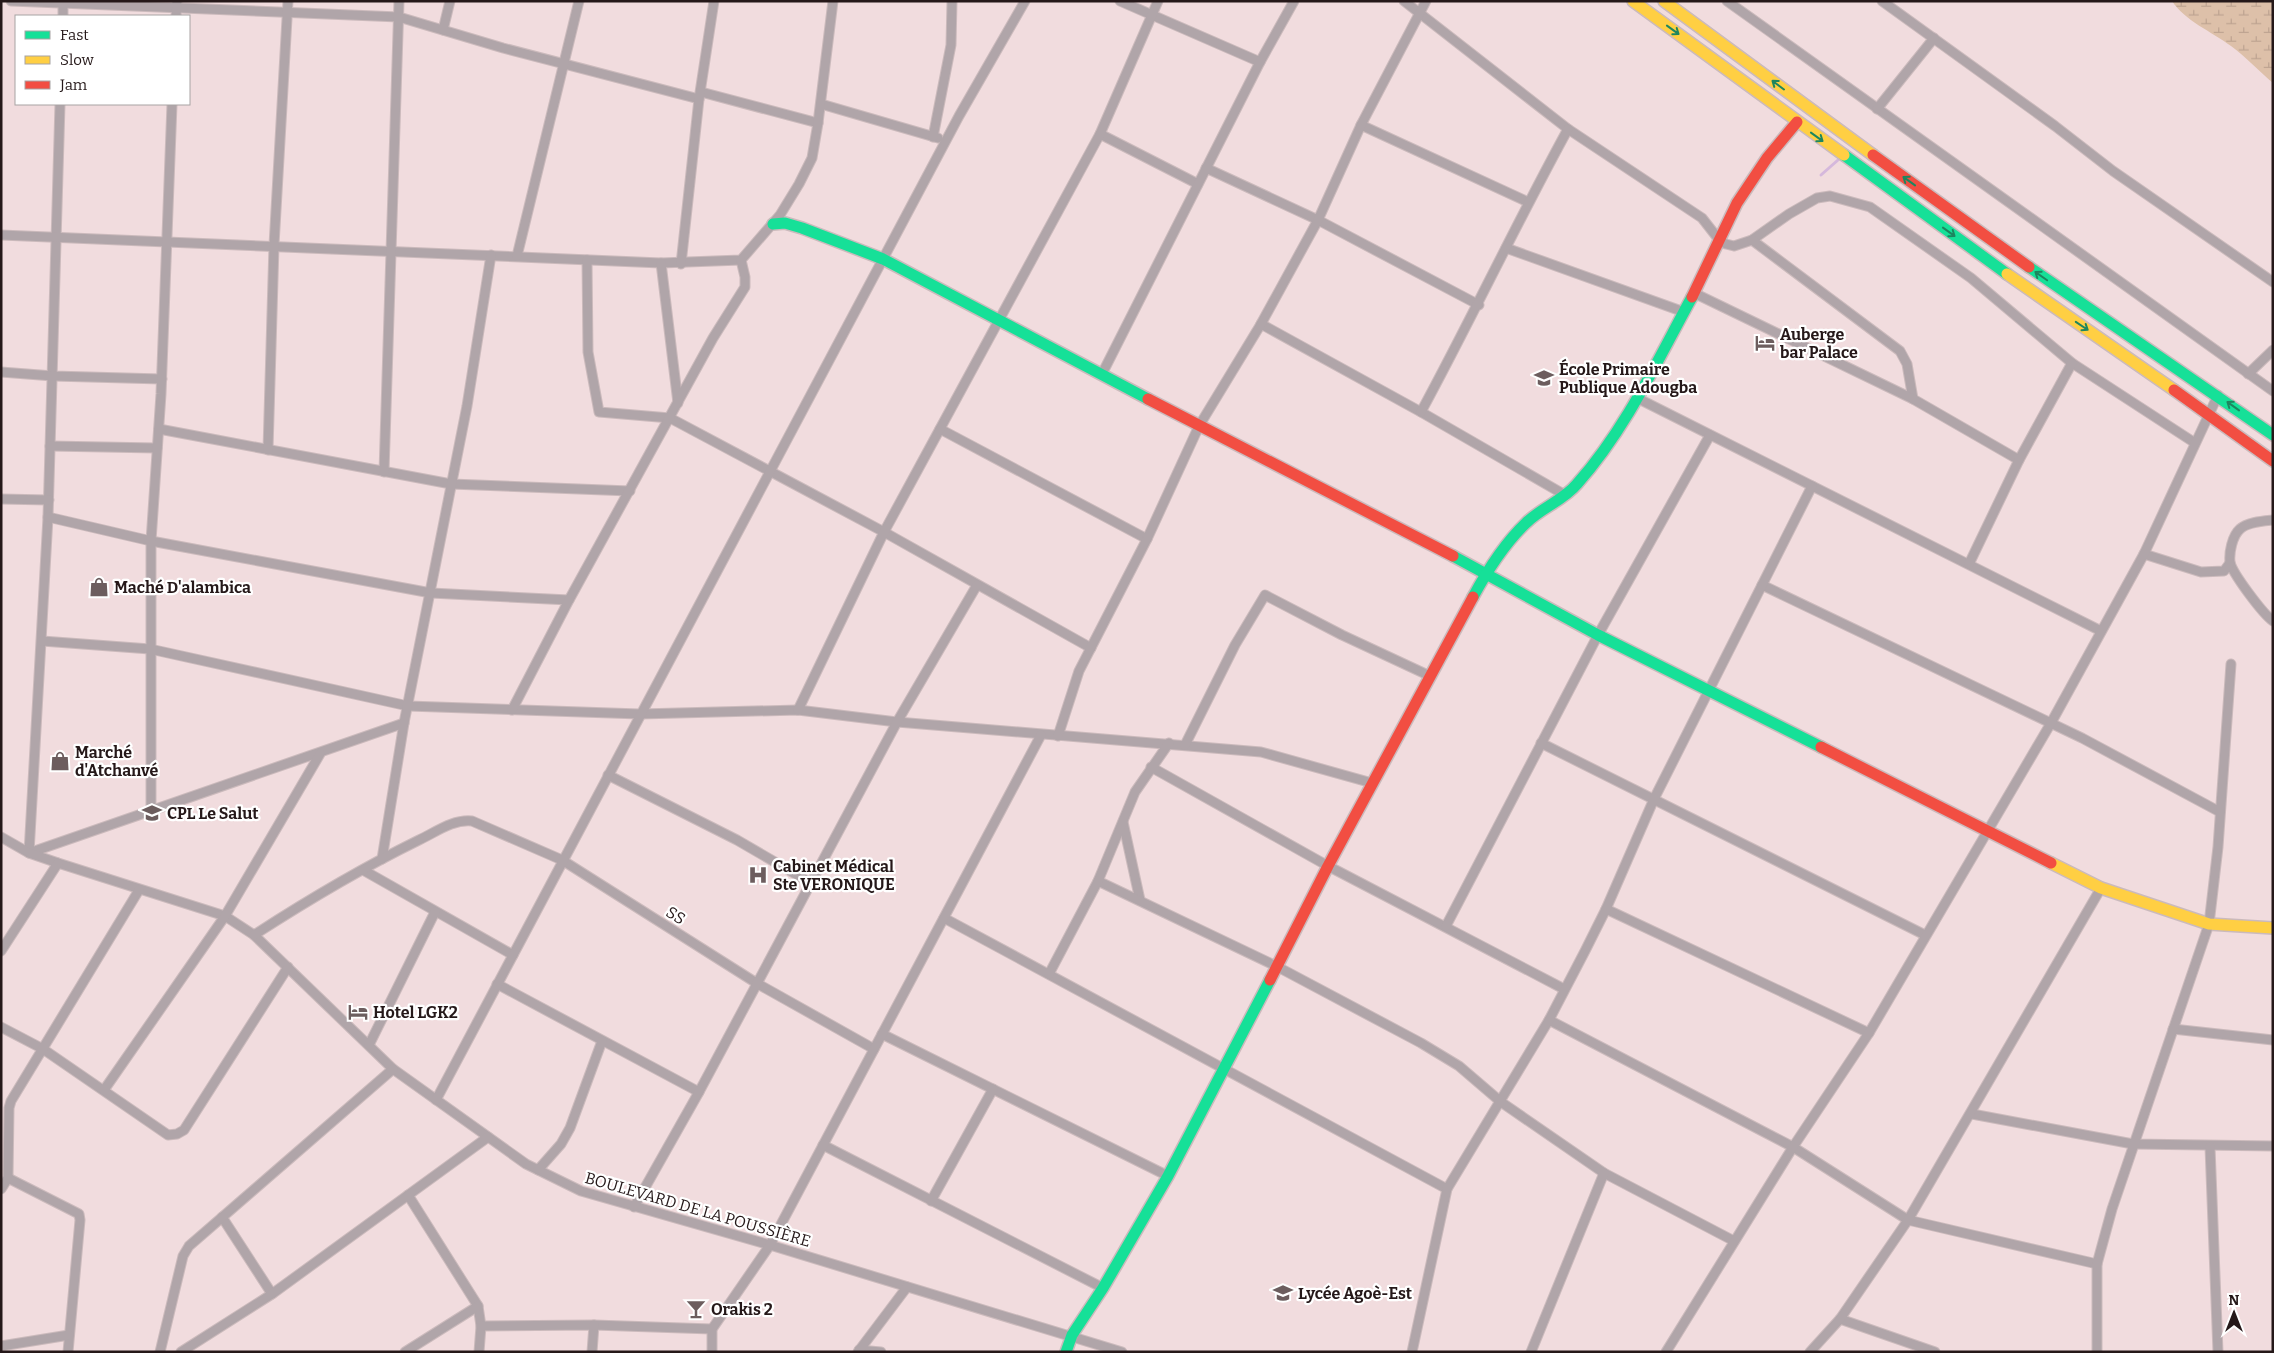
<svg xmlns="http://www.w3.org/2000/svg" width="2274" height="1353" viewBox="0 0 2274 1353" font-family="Bitter,serif">
  <style>
    .wetland { fill: url(#wetland-marsh) }
    .lines { fill: none; stroke-linecap: round; stroke-linejoin: round }
    .stream { stroke: #d5b8dc; stroke-width: 3 }
    .street-casing { stroke: #cbbabc; stroke-width: 11 }
    .fast-casing { stroke: #cbbabc; stroke-width: 14 }
    .slow-casing { stroke: #cbbabc; stroke-width: 14 }
    .jam-casing { stroke: #cbbabc; stroke-width: 14 }
    .street { stroke: #b0a5a9; stroke-width: 9 }
    .fast { stroke: #16e098; stroke-width: 11 }
    .slow { stroke: #ffcf43; stroke-width: 11 }
    .jam { stroke: #f24e42; stroke-width: 11 }
    .oneway { stroke: #1d865f }
    .labels { text-anchor: middle; stroke-width: 4.5; stroke-linejoin: round; paint-order: stroke }
    .poi-label { font-size: 16px; font-weight: bold; fill: #251819; stroke: #fff; text-anchor: start }
    .street-label { font-size: 16px; fill: #251819; stroke: #fff }
  </style>
  <defs>
    <pattern id="wetland-marsh" width="20" height="14" patternUnits="userSpaceOnUse" patternTransform="scale(1.25)"><rect width="20" height="14" fill="#ddc0a9"/><path d="M1 5h8M5 5V1M11 12h8M15 12V8" fill="none" stroke="#bea491"/></pattern>
  </defs>
  <rect width="100%" height="100%" fill="#f1dcde"/>
  <path class="wetland" d="M2172 1H2273V83C2259 71 2246 57 2231 46 2212 32 2184 20 2172 1Z"/>
  <g class="lines">
    <path class="stream" d="M1821 175 1838 160"/>
    <defs>
      <g id="street">
        <path d="M11 1 399 17 503 48 699 99"/>
        <path d="M1120 1 1260 62"/>
        <path d="M1404 1 1568 129 1702 218 1720 241 1726 244 1734 246 1752 240 1789 214 1817 198 1830 196 1870 207 1971 278 2072 363 2195 443"/>
        <path d="M1727 1 2273 391"/>
        <path d="M1882 1 2055 126 2113 171 2273 282"/>
        <path d="M63 16V1"/>
        <path d="M176 16 177 1"/>
        <path d="M443 30 450 1"/>
        <path d="M701 92 818 123"/>
        <path d="M60 104 48 517 29 853 404 723"/>
        <path d="M821 104 938 138"/>
        <path d="M1877 109 1934 38"/>
        <path d="M1361 125 1528 202"/>
        <path d="M1100 134 1198 184"/>
        <path d="M933 137 951 45 952 1"/>
        <path d="M1206 168 1318 220 1479 305"/>
        <path d="M1 235 661 263 741 260 780 215 799 184 812 158 818 123 833 1"/>
        <path d="M1752 240 1900 351 1907 364 1913 399"/>
        <path d="M1506 248 1684 312"/>
        <path d="M517 256 579 1"/>
        <path d="M587 260 588 352 599 412 670 418 884 532 1091 648"/>
        <path d="M661 263 678 403"/>
        <path d="M681 264 699 99 714 1"/>
        <path d="M1694 293 1913 399 2019 460"/>
        <path d="M1261 324 1421 412 1565 495"/>
        <path d="M1 372 53 376 162 379"/>
        <path d="M1102 374 1260 62 1294 1"/>
        <path d="M2248 374 2273 350"/>
        <path d="M1637 398 2101 631"/>
        <path d="M1421 412C1472 318 1517 222 1568 129"/>
        <path d="M159 429 451 484 630 491"/>
        <path d="M940 429 1147 539"/>
        <path d="M50 446 157 448"/>
        <path d="M268 450 274 245 288 1"/>
        <path d="M384 472 399 1"/>
        <path d="M1 499 49 500"/>
        <path d="M48 517 151 541 431 593 569 600"/>
        <path d="M2273 520C2263 521 2247 522 2240 529 2232 536 2229 553 2230 562 2232 573 2263 614 2273 621"/>
        <path d="M2144 554 2201 572 2224 571 2230 563"/>
        <path d="M1969 564 2019 460 2072 363"/>
        <path d="M1762 585 2082 738 2220 812"/>
        <path d="M42 641 150 649 408 706 640 714 798 710 897 722 1261 752 1372 783"/>
        <path d="M512 710 569 600 713 338 745 287V277L741 260"/>
        <path d="M798 710 884 532 1100 134 1158 1"/>
        <path d="M1058 736 1079 671 1147 539 1199 426 1261 324 1318 220 1361 125 1426 1"/>
        <path d="M1541 743 1925 935"/>
        <path d="M1185 745 1235 645 1265 595 1342 635 1430 676"/>
        <path d="M1151 767 1328 866 1564 989"/>
        <path d="M608 775 737 840 811 883"/>
        <path d="M151 809V541L161 394 172 104"/>
        <path d="M1123 822 1140 900"/>
        <path d="M1 837 29 853 58 863 225 916 254 935 393 1069 526 1164 581 1191 770 1245 1122 1352"/>
        <path d="M382 859 404 723 467 406 491 255"/>
        <path d="M363 870 513 955"/>
        <path d="M1098 881 1276 966 1421 1043 1459 1066 1501 1102 1604 1173 1734 1241"/>
        <path d="M1606 909 1869 1033"/>
        <path d="M944 918 1447 1189"/>
        <path d="M1446 926 1598 635 1710 435"/>
        <path d="M254 935C308 900 362 868 419 840 436 832 453 819 472 821L562 860 758 984 874 1049"/>
        <path d="M1 951 58 863"/>
        <path d="M1049 974 1098 881 1135 792 1169 743"/>
        <path d="M497 984 699 1092"/>
        <path d="M1549 1020 1793 1147 1908 1220 2097 1264"/>
        <path d="M1 1027 43 1049 168 1135 177 1134 184 1130 288 967"/>
        <path d="M2173 1029 2273 1040"/>
        <path d="M882 1034 1168 1176"/>
        <path d="M369 1045 435 912"/>
        <path d="M104 1090 225 916 320 754"/>
        <path d="M436 1100 959 116 1025 1"/>
        <path d="M1972 1114 2133 1144 2273 1146"/>
        <path d="M823 1145 1103 1288"/>
        <path d="M2210 1147 2218 1352"/>
        <path d="M538 1170 561 1144 570 1128 602 1041"/>
        <path d="M8 1178 79 1214 80 1220 68 1352"/>
        <path d="M1 1189 8 1178 9 1108 11 1101 139 890"/>
        <path d="M408 1195 478 1306 481 1326 479 1352"/>
        <path d="M931 1201 993 1089"/>
        <path d="M634 1207 699 1092 897 722 977 585"/>
        <path d="M222 1217 272 1294"/>
        <path d="M1840 1319 1935 1352"/>
        <path d="M481 1326 594 1325 712 1329"/>
        <path d="M1 1346 69 1335"/>
        <path d="M859 1350 881 1352"/>
        <path d="M160 1352 183 1256 189 1246 393 1069"/>
        <path d="M181 1352 272 1294 488 1137"/>
        <path d="M405 1352 478 1306"/>
        <path d="M592 1352 594 1325"/>
        <path d="M712 1352V1329L770 1245 1041 735"/>
        <path d="M858 1352 907 1287"/>
        <path d="M1412 1352 1447 1189 1549 1020 1585 951 1606 909 1654 799 1812 486"/>
        <path d="M1531 1352 1604 1173"/>
        <path d="M1666 1352 1793 1147 1869 1033 2051 723 2144 554 2218 395"/>
        <path d="M1810 1352 1840 1319 1908 1220 2101 888"/>
        <path d="M2097 1352V1264L2112 1209 2209 924 2218 847 2231 664"/>
      </g>
      <g id="fast">
        <path d="M1844 155 2007 274"/>
        <path d="M773 224 785 223 802 228 883 259 1148 399"/>
        <path d="M2029 267 2273 435"/>
        <path d="M1453 556 1598 635 1821 747"/>
        <path d="M1473 597C1487 571 1505 543 1526 523 1541 508 1564 500 1577 484 1626 429 1657 361 1692 297"/>
        <path d="M1066 1352 1072 1335 1103 1288 1168 1176 1270 980"/>
      </g>
      <g id="slow">
        <path d="M1633 1 1844 155"/>
        <path d="M1664 1 1873 155"/>
        <path d="M2007 274 2174 390"/>
        <path d="M2051 863 2101 888 2209 924 2273 928"/>
      </g>
      <g id="jam">
        <path d="M1873 155 2029 267"/>
        <path d="M1692 297 1737 203 1767 158 1797 122"/>
        <path d="M2174 390 2273 461"/>
        <path d="M1148 399 1453 556"/>
        <path d="M1821 747 2051 863"/>
        <path d="M1270 980 1328 866 1473 597"/>
      </g>
    </defs>
    <use href="#street" class="street-casing"/>
    <use href="#fast" class="fast-casing"/>
    <use href="#slow" class="slow-casing"/>
    <use href="#jam" class="jam-casing"/>
    <use href="#street" class="street"/>
    <use href="#fast" class="fast"/>
    <use href="#slow" class="slow"/>
    <use href="#jam" class="jam"/>
  </g>
  <defs><path id="oneway-shaft" d="M-6 0H5M1.5-3L5.5 0L1.5 3" fill="none" stroke-width="1.6" stroke-linecap="round" stroke-linejoin="round" transform="scale(1.25)"/></defs>
  <g class="oneway">
    <use href="#oneway-shaft" transform="translate(1673 30) rotate(36)"/>
    <use href="#oneway-shaft" transform="translate(1778 85) rotate(-143)"/>
    <use href="#oneway-shaft" transform="translate(1817 137) rotate(36)"/>
    <use href="#oneway-shaft" transform="translate(1909 181) rotate(-144)"/>
    <use href="#oneway-shaft" transform="translate(1949 232) rotate(36)"/>
    <use href="#oneway-shaft" transform="translate(2041 276) rotate(-145)"/>
    <use href="#oneway-shaft" transform="translate(2082 326) rotate(34)"/>
    <use href="#oneway-shaft" transform="translate(2233 406) rotate(-144)"/>
  </g>
  <defs>
    <symbol id="hotel-bare" viewBox="-9 -9 18 18"><path d="M-6-4.5h1.5V1H6V5H4.5V3h-9V5H-6ZM-4 0a1.8 1.8 0 1 1 3.6 0ZM.5 0V-2.5h3Q6-2.5 6 0Z" fill="#6c5d5e" stroke="#fff" stroke-width="2.5" paint-order="stroke"/></symbol>
    <symbol id="school-bare" viewBox="-9 -9 18 18"><path d="M0-5L7-2L0 1L-7-2ZM-4 1L0 2.5L4 1V4Q0 6-4 4Z" fill="#6c5d5e" stroke="#fff" stroke-width="2.5" paint-order="stroke"/></symbol>
    <symbol id="shop-bare" viewBox="-9 -9 18 18"><path d="M-5-2.5h2.3a2.7 3.5 0 0 1 5.4 0H5L5.5 6h-11ZM-1.5-2.5h3a1.5 2.3 0 0 0-3 0Z" fill="#6c5d5e" stroke="#fff" stroke-width="2.5" paint-order="stroke"/></symbol>
    <symbol id="hospital-bare" viewBox="-9 -9 18 18"><path d="M-5-5h3v3.5h4V-5h3V5h-3V1.5h-4V5h-3Z" fill="#6c5d5e" stroke="#fff" stroke-width="2.5" paint-order="stroke"/></symbol>
    <symbol id="bar-bare" viewBox="-9 -9 18 18"><path d="M-6-5H6L.8 .8V4.5H3.5V6h-7V4.5H-.8V.8Z" fill="#6c5d5e" stroke="#fff" stroke-width="2.5" paint-order="stroke"/></symbol>
  </defs>
  <g fill-rule="evenodd">
    <use href="#hotel-bare" x="1751" y="329" width="28" height="28"/>
    <use href="#school-bare" x="1530" y="364" width="28" height="28"/>
    <use href="#shop-bare" x="85" y="573" width="28" height="28"/>
    <use href="#shop-bare" x="46" y="747" width="28" height="28"/>
    <use href="#school-bare" x="138" y="799" width="28" height="28"/>
    <use href="#hospital-bare" x="744" y="861" width="28" height="28"/>
    <use href="#hotel-bare" x="344" y="998" width="28" height="28"/>
    <use href="#school-bare" x="1269" y="1279" width="28" height="28"/>
    <use href="#bar-bare" x="682" y="1295" width="28" height="28"/>
  </g>
  <g class="labels">
    <g class="poi-label">
      <text x="1780" y="340">Auberge<tspan x="1780" dy="18">bar Palace</tspan></text>
      <text x="1559" y="375">École Primaire<tspan x="1559" dy="18">Publique Adougba</tspan></text>
      <text x="114" y="593">Maché D'alambica</text>
      <text x="75" y="758">Marché<tspan x="75" dy="18">d'Atchanvé</tspan></text>
      <text x="167" y="819">CPL Le Salut</text>
      <text x="773" y="872">Cabinet Médical<tspan x="773" dy="18">Ste VERONIQUE</tspan></text>
      <text x="373" y="1018">Hotel LGK2</text>
      <text x="1298" y="1299">Lycée Agoè-Est</text>
      <text x="711" y="1315">Orakis 2</text>
    </g>
    <g class="street-label">
      <text transform="translate(676 915) rotate(32)" y="6">SS</text>
      <text transform="translate(698 1209) rotate(16)" y="6">BOULEVARD DE LA POUSSIÈRE</text>
    </g>
  </g>
  <rect width="2274" height="1353" fill="none" stroke="#251819" stroke-width="5"/>
  <rect x="15" y="15" width="175" height="90" fill="#ffffff" stroke="#a8a3a3"/>
  <rect x="25" y="31" width="25" height="8" fill="#16e098" stroke="#a8a3a3"/>
  <text x="60" y="40" font-size="15" fill="#251819">Fast</text>
  <rect x="25" y="56" width="25" height="8" fill="#ffcf43" stroke="#a8a3a3"/>
  <text x="60" y="65" font-size="15" fill="#251819">Slow</text>
  <rect x="25" y="81" width="25" height="8" fill="#f24e42" stroke="#a8a3a3"/>
  <text x="60" y="90" font-size="15" fill="#251819">Jam</text>
  <g transform="translate(2234 1313)" stroke="#ffffff" stroke-width="4" paint-order="stroke">
  <path d="M0-4L9 19L0 12L-9 19Z" fill="#251819"/>
  <text y="-8" font-size="14" font-weight="bold" text-anchor="middle" fill="#251819">N</text>
  </g>
</svg>
